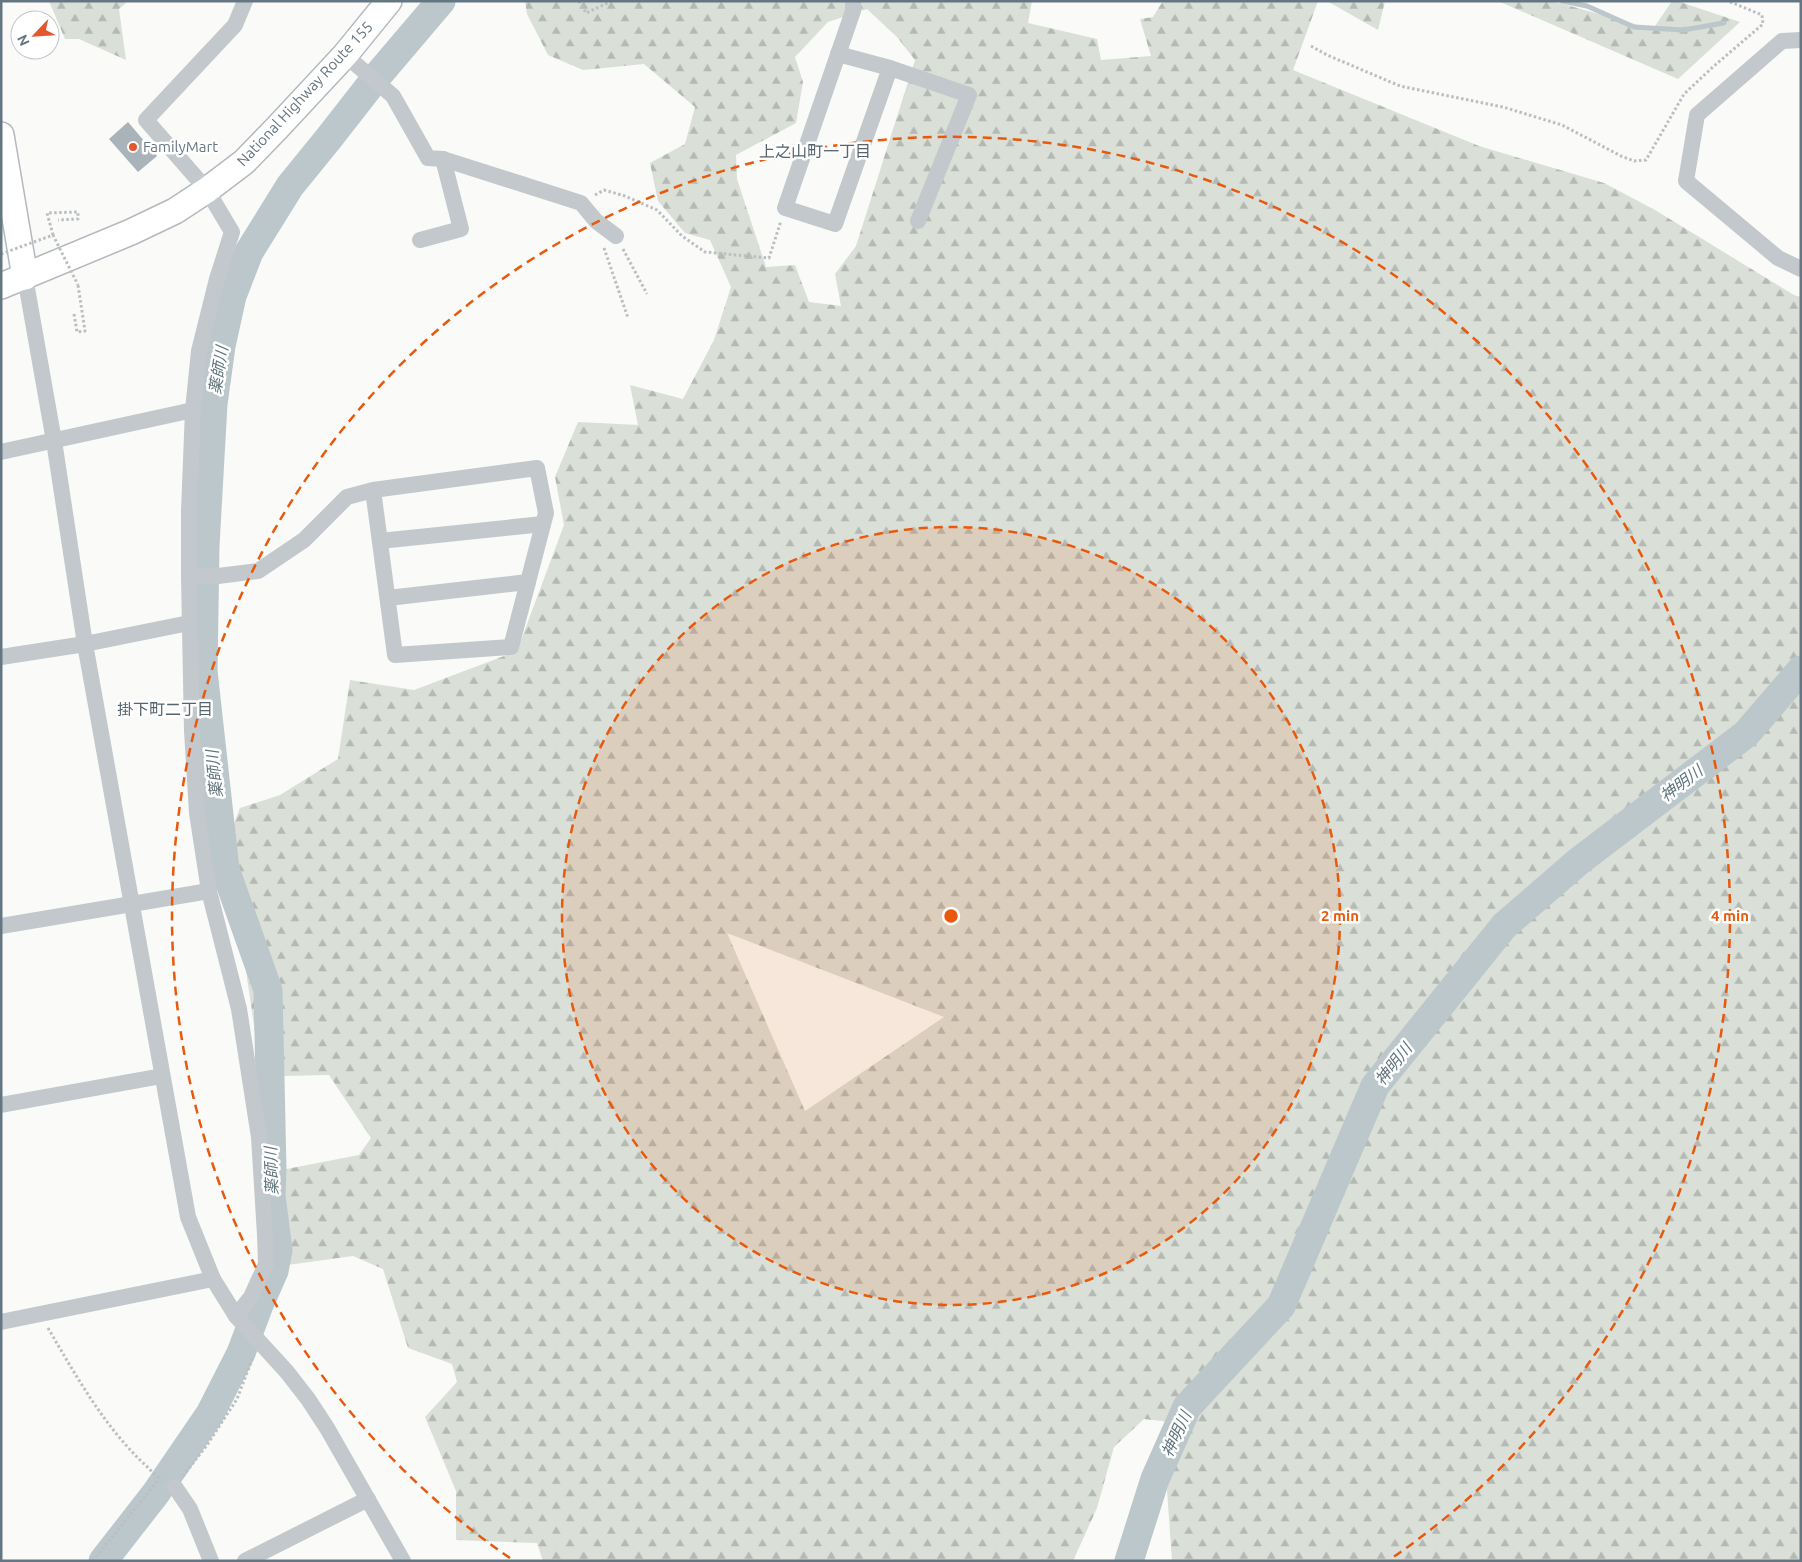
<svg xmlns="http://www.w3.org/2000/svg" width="1802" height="1562" viewBox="0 0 1802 1562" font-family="Ubuntu,'Noto Sans JP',sans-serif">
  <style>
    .forest { fill: url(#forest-firs); fill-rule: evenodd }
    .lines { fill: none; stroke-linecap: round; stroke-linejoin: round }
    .stream { stroke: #bbc7cb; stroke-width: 5 }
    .river { stroke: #bbc7cb; stroke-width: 29 }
    .building { fill: #aab3b9 }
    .highway-casing { stroke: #b4b9bd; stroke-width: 28 }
    .path { stroke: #bbbfc2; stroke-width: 3; stroke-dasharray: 2.5 2.5; stroke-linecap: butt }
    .minor { stroke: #c3c8cc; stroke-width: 16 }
    .highway { stroke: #fff; stroke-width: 25 }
    .path-bridge { stroke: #bbbfc2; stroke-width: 3; stroke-dasharray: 2.5 2.5; stroke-linecap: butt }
    .ring { fill: none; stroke: #e8590c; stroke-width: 2.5; stroke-dasharray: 9 6 }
    .poi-dot { fill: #e4572e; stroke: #fff; stroke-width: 2 }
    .labels { text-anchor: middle; stroke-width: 5; stroke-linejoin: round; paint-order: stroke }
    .street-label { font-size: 15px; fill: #657683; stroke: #fff }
    .poi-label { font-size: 15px; fill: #657683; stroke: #fff; text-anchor: start }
    .neighbourhood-label { font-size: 16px; fill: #57646e; stroke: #fff }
    .water-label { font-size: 16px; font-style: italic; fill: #60757c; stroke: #fff }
    .centre { fill: #e8590c; stroke: #fff; stroke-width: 2.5 }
    .ring-label { font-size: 15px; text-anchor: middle; font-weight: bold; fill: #e8590c; stroke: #fff; stroke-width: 5; stroke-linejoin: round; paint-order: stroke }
  </style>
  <defs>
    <pattern id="forest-firs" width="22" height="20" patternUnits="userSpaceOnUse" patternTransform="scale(1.25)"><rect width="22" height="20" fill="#dadfd7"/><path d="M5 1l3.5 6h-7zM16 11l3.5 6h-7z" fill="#b4b9b4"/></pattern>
  </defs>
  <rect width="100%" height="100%" fill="#fafaf8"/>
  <g class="forest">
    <path d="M49 1H128L119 9 126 60 79 39H65Z"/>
    <path d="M525 1H1032L1028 23 1097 39 1101 60 1151 56 1140 19 1153 17 1163 1H1318L1293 70 1479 146 1604 183 1655 210 1794 295 1801 297V1561H1172L1167 1490 1179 1423 1144 1419 1114 1447 1097 1508 1073 1561H543L537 1543 456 1540V1491L425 1417 457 1382 452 1364 408 1348 383 1269 353 1256 280 1266 266 1173 359 1155 371 1138 329 1075 281 1076 257 1046 227 841 240 808 280 795 338 759 350 680 414 690 517 651 564 525 555 477 578 422 638 425 630 385 683 399 714 340 731 287 710 240 685 233 658 201 650 163 685 144 695 107 644 64 583 70 548 55 527 14ZM867 9 897 37 915 60 856 246 835 274 841 306 809 302 795 265 766 267 737 179 736 155 796 123 803 82 795 57 828 22ZM727 933 944 1017 805 1111Z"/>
    <path d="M1327 1H1385L1378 30Z"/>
    <path d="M1498 1H1552L1653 29 1672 1H1677L1740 22 1678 79Z"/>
  </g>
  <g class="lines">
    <path class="stream" d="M1562 1 1587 6 1634 27 1683 30 1724 23"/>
    <g class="river">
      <path d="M103 1561 156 1493 210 1414 241 1353 259 1305 274 1271 278 1250 271 1196 272 1169 268 990 225 869 203 671 205 546 213 404 221 346 232 296 249 252 290 186 329 138 379 74 441 1"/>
      <path d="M1129 1561 1155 1479 1187 1407 1281 1306 1375 1086 1504 926 1579 861 1746 734 1801 670"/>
    </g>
  </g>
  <path class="building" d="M128 122 157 156 138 172 109 139Z"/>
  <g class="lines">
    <defs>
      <g id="highway">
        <path d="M1 135 25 277"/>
        <path d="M1 286 131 232 175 211 207 190 244 162 277 128 345 55 389 1"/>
      </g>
    </defs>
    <use href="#highway" class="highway-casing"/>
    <g class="path">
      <path d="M579 1 586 13 612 1"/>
      <path d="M1311 46 1327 55 1400 86 1503 107 1562 125 1621 156 1634 161 1646 160 1684 94 1714 66 1763 24 1762 15 1728 1"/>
      <path d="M595 195 604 190 625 196 657 210 682 236 705 252 769 258 781 221"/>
      <path d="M53 235 47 213 78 212V219L58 220"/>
      <path d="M604 248 628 318"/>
      <path d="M623 249 647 294"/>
      <path d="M74 314 77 332 85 331 78 285"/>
      <path d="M48 1328C76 1376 103 1424 142 1462 149 1468 155 1476 162 1480"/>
      <path d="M183 1476 207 1445 237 1399 253 1357"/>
      <path d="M93 1561 159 1479"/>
    </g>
    <g class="minor">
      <path d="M853 1V11L785 208 835 224 890 68 969 95 918 221"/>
      <path d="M1801 40 1782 41 1697 115 1686 181 1778 258 1801 269"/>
      <path d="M838 54 890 68"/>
      <path d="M345 55 393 96 428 158 443 159 581 203 596 221 616 236"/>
      <path d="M420 240 461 229 443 159"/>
      <path d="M25 277 54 441 85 644 188 1217 213 1279 236 1316 287 1372 308 1399 327 1428 403 1561"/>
      <path d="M1 452 193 410"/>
      <path d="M380 541 543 524"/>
      <path d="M189 576H218L258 571 304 540 347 497 373 490 537 468 546 513 511 647 395 655 373 490"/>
      <path d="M388 598 528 582"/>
      <path d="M1 657 85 644 189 623"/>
      <path d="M1 926 209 891"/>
      <path d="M1 1105 162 1076"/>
      <path d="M236 1316 251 1297 266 1264 265 1235 259 1137 239 1009 209 891 197 813 192 731 189 576V511L193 410 199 351 217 279 232 232 207 190 146 120 235 25 245 1"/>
      <path d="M1 1322 213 1279"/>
      <path d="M175 1487 190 1509 211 1561"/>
      <path d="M245 1561 368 1499"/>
    </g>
    <use href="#highway" class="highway"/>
    <path class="path-bridge" d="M1 254 53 235 78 285"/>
  </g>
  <circle cx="951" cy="916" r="389" fill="#e8590c" fill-opacity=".12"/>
  <g class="ring">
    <circle cx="951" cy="916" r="389"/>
    <path d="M510 1558A779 779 0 1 1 1392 1558"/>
  </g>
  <circle class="poi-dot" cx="133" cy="147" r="5"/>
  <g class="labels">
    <g class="street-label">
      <text transform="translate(305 94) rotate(-47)" y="5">National Highway Route 155</text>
    </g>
    <g class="poi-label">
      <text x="143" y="152">FamilyMart</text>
    </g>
    <g class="neighbourhood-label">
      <text x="815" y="157">上之山町一丁目</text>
      <text x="165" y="715">掛下町二丁目</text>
    </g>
    <g class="water-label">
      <text transform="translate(218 370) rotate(-81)" y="6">薬師川</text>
      <text transform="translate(214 774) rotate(-96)" y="6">薬師川</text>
      <text transform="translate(1681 783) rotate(-37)" y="6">神明川</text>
      <text transform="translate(1393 1064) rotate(-52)" y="6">神明川</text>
      <text transform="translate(271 1171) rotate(-92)" y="6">薬師川</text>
      <text transform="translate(1176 1434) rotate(-65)" y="6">神明川</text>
    </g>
  </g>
  <circle cx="951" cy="916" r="8" class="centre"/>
  <g class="ring-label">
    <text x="1340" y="921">2 min</text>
    <text x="1730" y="921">4 min</text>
  </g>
  <rect width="1802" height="1562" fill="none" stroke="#657683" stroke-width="5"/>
  <g transform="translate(35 35) rotate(245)"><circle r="24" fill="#ffffff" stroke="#c1c8cd"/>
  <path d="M0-4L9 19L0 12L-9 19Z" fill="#e4572e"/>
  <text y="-8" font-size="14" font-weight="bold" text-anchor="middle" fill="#657683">N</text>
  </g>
</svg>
